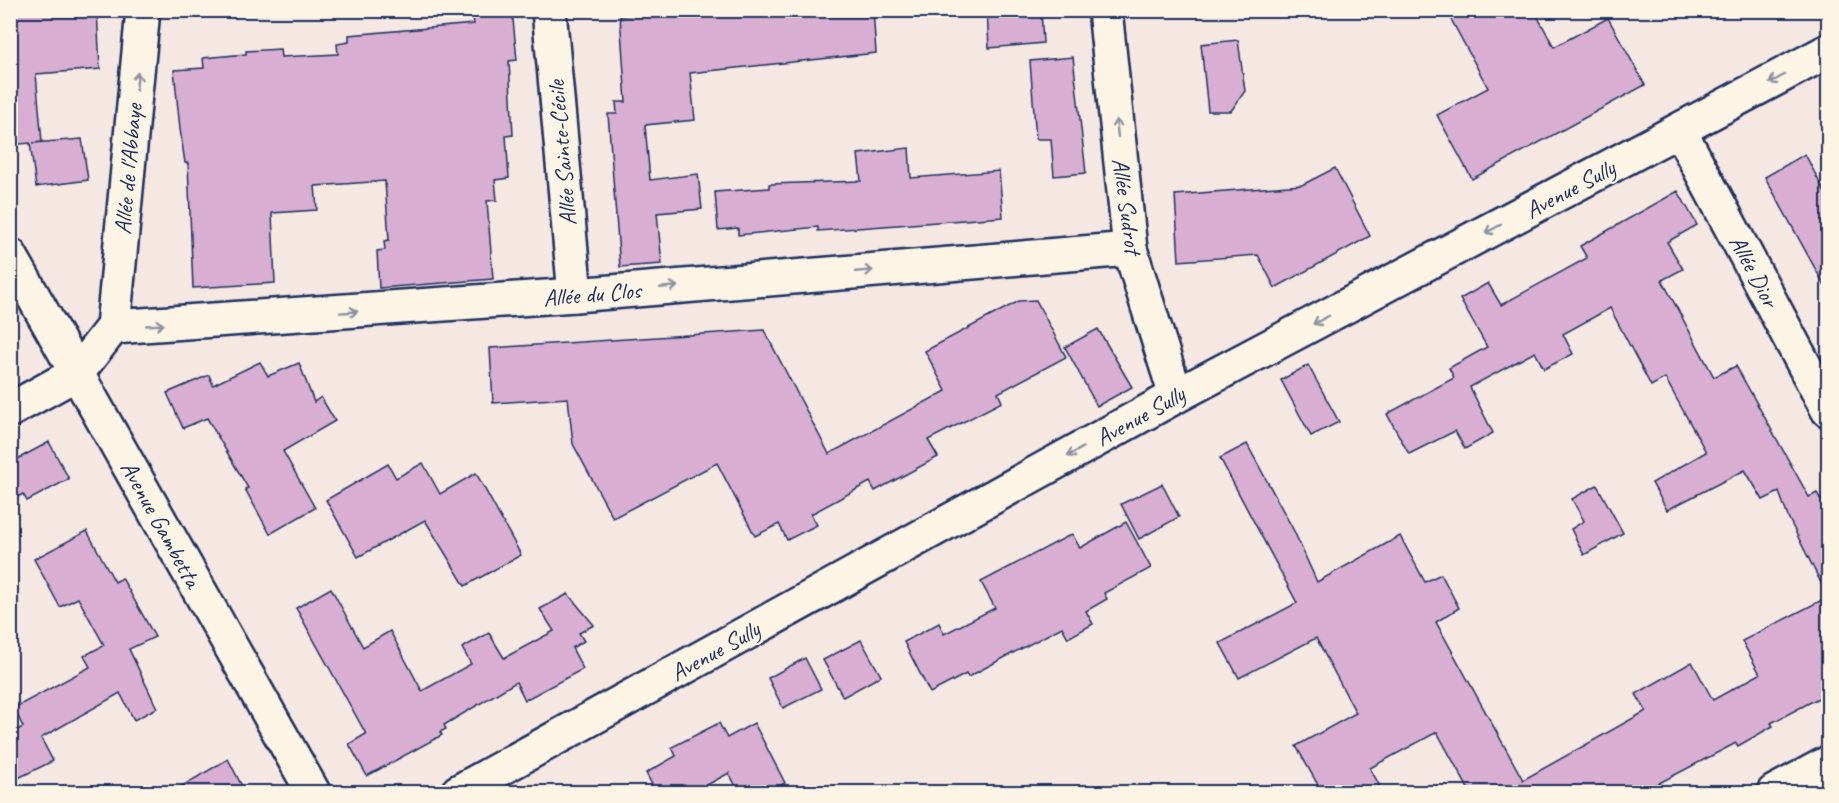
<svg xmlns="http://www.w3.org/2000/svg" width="1839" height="803" viewBox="0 0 1839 803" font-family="Caveat,sans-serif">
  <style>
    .building { fill: #d8aed3; stroke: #1b2f5e; stroke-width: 1.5 }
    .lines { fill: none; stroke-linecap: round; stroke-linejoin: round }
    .minor-casing { stroke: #1b2f5e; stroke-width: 38 }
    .minor { stroke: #fcf5e5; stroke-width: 33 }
    .oneway { stroke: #8c92a2 }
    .labels { text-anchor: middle; stroke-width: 4.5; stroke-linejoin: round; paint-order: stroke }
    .street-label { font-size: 24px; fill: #1b2f5e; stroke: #fcf5e5 }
  </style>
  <rect width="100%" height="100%" fill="#f5e7e1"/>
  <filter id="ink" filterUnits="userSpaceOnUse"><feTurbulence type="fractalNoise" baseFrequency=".0167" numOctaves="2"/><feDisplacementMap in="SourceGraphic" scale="12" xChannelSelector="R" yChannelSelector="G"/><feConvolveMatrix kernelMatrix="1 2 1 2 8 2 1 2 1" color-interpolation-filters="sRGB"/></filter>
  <g filter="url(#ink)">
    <g class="building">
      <path d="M10 10H97L100 69 36 74 42 142 33 143 82 139 88 180 36 187 30 143 10 145Z"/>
      <path d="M472 10H512L517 60 509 61 513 135 506 136 509 178 495 180 497 200 487 201 493 279 379 288 377 251 385 250 384 241 389 240 385 181 315 186 317 210 272 213 275 283 193 288 188 163H185L180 129 174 70 204 68 203 58 246 54V51L280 49 281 57 338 54 337 44 349 42V35L474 24Z"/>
      <path d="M680 10H873L876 53 690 73 695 120 645 125 650 180 698 174 702 209 657 213 662 264 620 267 608 114H617L616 102H626L620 16Z"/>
      <path d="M987 10H1041L1043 43 989 48Z"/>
      <path d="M1446 10H1534L1554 47 1608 18 1645 85 1472 179 1437 115 1488 88Z"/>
      <path d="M1238 40 1245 91 1231 111H1208L1201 44Z"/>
      <path d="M1073 57 1086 173 1054 176 1051 139H1036L1030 61Z"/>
      <path d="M909 148 911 178 999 171 1003 217 818 231V227L738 235V228L718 230 715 192 769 188V184L861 181 858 154Z"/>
      <path d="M1805 154 1828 199V292L1765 177Z"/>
      <path d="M1335 168 1370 236 1275 288 1258 255 1179 261 1175 195 1302 185Z"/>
      <path d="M1678 191 1697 225 1667 242 1683 269 1662 280 1714 377 1736 366 1809 497 1817 493 1828 513V693L1771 723 1773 726 1738 746 1736 743 1642 792H1470L1437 732 1370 768 1383 792H1322L1296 746 1356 713 1316 638 1239 678 1220 643 1297 603 1220 458 1247 444 1294 531 1317 582 1400 536 1425 582 1441 574 1459 608 1436 622 1523 780 1646 711 1636 694 1692 662 1713 700 1760 674 1742 641 1828 597 1788 517 1779 492 1763 500 1745 470 1667 510 1652 483 1706 452 1665 378 1651 386 1610 308 1563 334 1573 354 1544 369 1535 352 1470 387 1493 433 1465 449 1455 431 1409 454 1387 414 1454 378 1449 368 1487 347 1460 299 1488 283 1501 305 1587 258 1580 246Z"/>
      <path d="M1036 300 1066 357 998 393 1002 402 928 440 938 457 875 491 870 482 811 514 817 525 787 540 779 524 755 536 717 463 613 518 573 444 568 398 493 403 490 348 764 330 829 454 946 391 925 351 1019 301Z"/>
      <path d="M1098 329 1132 387 1097 406 1065 347Z"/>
      <path d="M260 362 268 376 299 363 314 402 321 397 335 421 283 451 315 508 270 534 245 489 248 488 207 418 183 428 167 393 209 375 213 385Z"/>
      <path d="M1308 365 1339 422 1311 436 1281 380Z"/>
      <path d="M49 442 69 479 27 501 23 494 10 501V463Z"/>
      <path d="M423 463 440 494 476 473 521 555 465 586 425 520 358 557 326 500 388 464 396 478Z"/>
      <path d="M1162 484 1179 517 1139 539 1121 504Z"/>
      <path d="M1597 485 1623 533 1584 555 1571 529 1584 521 1572 499Z"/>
      <path d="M1126 522 1151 568 1104 593 1107 599 1086 611 1093 624 1068 638 1062 627 968 677 966 674 930 693 904 642 939 623 944 634 995 608 981 582 1072 534 1080 548Z"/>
      <path d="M87 531 115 582 122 578 155 637 129 649 157 708 134 720 120 693 41 738 53 761 10 782V734L23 727 14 708 90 667 84 656 104 645 78 598 60 607 34 559Z"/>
      <path d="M331 588 363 647 390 631 422 691 471 664 462 648 489 633 504 658 554 631 540 609 568 594 594 625 579 633 584 641 572 648 583 669 525 700 516 682 444 725 446 729 440 732 442 735 367 776 349 744 366 734 296 608Z"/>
      <path d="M861 640 881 676 843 697 823 660Z"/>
      <path d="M805 658 821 689 783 708 768 678Z"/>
      <path d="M719 723 727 738 754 723 785 783 769 792H739L729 773 694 792H656L646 773 676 756 672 747Z"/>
      <path d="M228 759 245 792H172Z"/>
    </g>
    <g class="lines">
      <defs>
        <g id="minor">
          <path d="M549 10 575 295"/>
          <path d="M1105 10 1130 249 1176 396"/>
          <path d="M1680 131 1828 410"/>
          <path d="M10 255 313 792"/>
          <path d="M113 327 143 10"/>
          <path d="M10 410 77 373 113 327 575 295 1130 249"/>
          <path d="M458 792 1176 396 1828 51"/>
          <path d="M1774 792 1828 763"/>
        </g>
      </defs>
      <use href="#minor" class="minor-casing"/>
      <use href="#minor" class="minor"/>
    </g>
    <defs><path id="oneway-shaft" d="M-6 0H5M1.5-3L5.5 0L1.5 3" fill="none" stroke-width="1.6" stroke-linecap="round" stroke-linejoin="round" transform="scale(1.5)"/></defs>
    <g class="oneway">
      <use href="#oneway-shaft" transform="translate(1777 79) rotate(152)"/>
      <use href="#oneway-shaft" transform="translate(137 81) rotate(-85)"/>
      <use href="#oneway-shaft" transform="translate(1117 128) rotate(-96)"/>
      <use href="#oneway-shaft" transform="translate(1493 229) rotate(152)"/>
      <use href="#oneway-shaft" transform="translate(864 271) rotate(-5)"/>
      <use href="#oneway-shaft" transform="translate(669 287) rotate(-5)"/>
      <use href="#oneway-shaft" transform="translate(349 312) rotate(-4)"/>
      <use href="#oneway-shaft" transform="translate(1321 320) rotate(152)"/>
      <use href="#oneway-shaft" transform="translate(155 325) rotate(-3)"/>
      <use href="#oneway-shaft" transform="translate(1075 452) rotate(151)"/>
    </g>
  </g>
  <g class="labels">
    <g class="street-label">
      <text transform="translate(562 153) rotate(-95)" y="8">Allée Sainte-Cécile</text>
      <text transform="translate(128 169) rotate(-85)" y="8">Allée de l'Abbaye</text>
      <text transform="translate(1570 189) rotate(-28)" y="8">Avenue Sully</text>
      <text transform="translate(1127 206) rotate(82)" y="8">Allée Sudrot</text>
      <text transform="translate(1754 271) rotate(62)" y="8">Allée Dior</text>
      <text transform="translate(592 294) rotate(-5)" y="8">Allée du Clos</text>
      <text transform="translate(1140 416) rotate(-29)" y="8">Avenue Sully</text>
      <text transform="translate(161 524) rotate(61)" y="8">Avenue Gambetta</text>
      <text transform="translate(715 651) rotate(-29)" y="8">Avenue Sully</text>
    </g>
  </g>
  <rect width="1839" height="803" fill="none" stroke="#fcf5e5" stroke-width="36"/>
  <rect x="18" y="18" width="1803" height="767" fill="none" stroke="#1b2f5e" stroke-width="2" filter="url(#ink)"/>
</svg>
